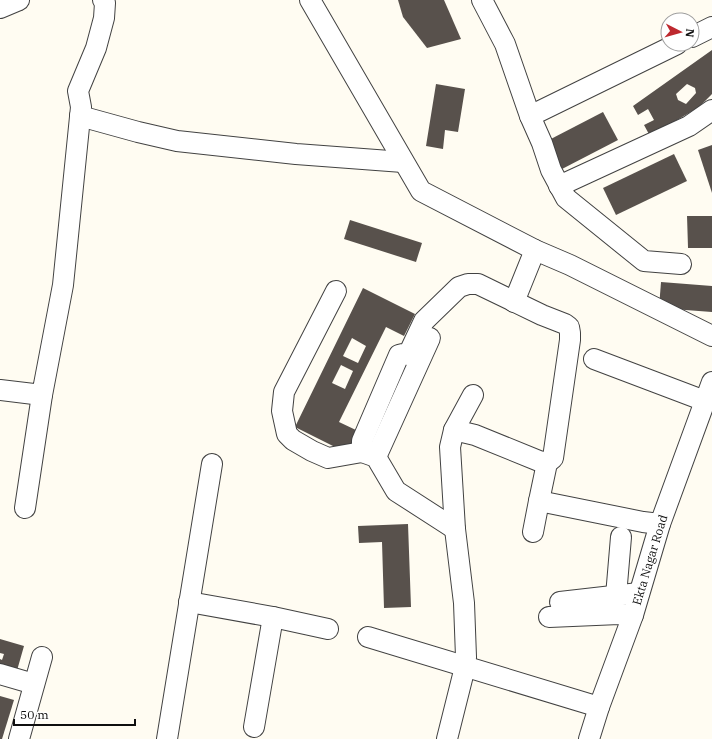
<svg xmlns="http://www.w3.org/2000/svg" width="712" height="739" viewBox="0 0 712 739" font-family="'IBM Plex Serif',serif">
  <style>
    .building { fill: #58514c; fill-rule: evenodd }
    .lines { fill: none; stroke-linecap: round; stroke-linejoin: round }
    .minor-casing { stroke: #424242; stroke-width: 22 }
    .minor { stroke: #fff; stroke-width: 20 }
    .labels { text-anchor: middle; stroke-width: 4; stroke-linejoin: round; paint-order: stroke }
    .street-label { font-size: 12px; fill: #0f0f0f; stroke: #fff }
  </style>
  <rect width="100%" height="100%" fill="#fffcf2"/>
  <g class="building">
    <path d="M398 0H444L461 39 427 48 403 17Z"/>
    <path d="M712 50V94L699 107 650 136 644 125 654 120 648 109 638 115 633 106ZM687 84 695 88 696 93 686 104 678 100 676 94Z"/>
    <path d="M436 84 465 89 458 132 445 130 443 149 426 146Z"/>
    <path d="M603 112 618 140 562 169 547 141Z"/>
    <path d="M712 145V193L698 150Z"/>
    <path d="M674 154 687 181 616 215 603 188Z"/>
    <path d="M687 216H712V248H688Z"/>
    <path d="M350 220 422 243 416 262 344 239Z"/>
    <path d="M661 282 712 286V312L659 308Z"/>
    <path d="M363 288 415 314 404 336 386 327 339 422 358 431 347 453 295 427ZM352 338 366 346 358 363 343 356ZM341 365 353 371 345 389 332 383Z"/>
    <path d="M408 524 411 607 384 608 382 542 359 543 358 526Z"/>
    <path d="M0 639 24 646 16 674 0 670V659L2 660 4 654 0 653Z"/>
    <path d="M0 696 14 700 2 739H0Z"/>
  </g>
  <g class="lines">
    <defs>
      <g id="minor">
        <path d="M310 0 421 191 535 250 570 265 712 336"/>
        <path d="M482 0 505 44 530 116 542 143 551 170 566 198 644 261 681 264"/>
        <path d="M0 8 19 0"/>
        <path d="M692 37 712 27"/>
        <path d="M80 116 138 132 177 141 296 154 403 162"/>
        <path d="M530 116 677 44"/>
        <path d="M559 186 689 126 712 110"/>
        <path d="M336 291 284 392 282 411 287 434 293 440 312 451 328 458 362 452"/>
        <path d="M514 302 535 250"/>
        <path d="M594 359 705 401"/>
        <path d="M0 390 42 395 63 285 81 107 78 91 96 48 104 18 105 3 103 0"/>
        <path d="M454 430 475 435 539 461 547 463"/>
        <path d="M376 457 430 338"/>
        <path d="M25 508 42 395"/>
        <path d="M455 529 396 491 376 457 362 452V441L399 355 403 354 408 355 424 321 459 287 468 284H478L542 315 565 324 569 327 570 333V340L554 451 553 458 547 463 539 501 643 522 660 524"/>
        <path d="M533 532 539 501"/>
        <path d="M616 596 621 537"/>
        <path d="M189 602 273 617 328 629"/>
        <path d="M560 602 639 593"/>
        <path d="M549 617 619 614 633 615"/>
        <path d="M368 637 599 707"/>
        <path d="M0 674 34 684"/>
        <path d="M254 727 273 617"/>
        <path d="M19 739 42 657"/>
        <path d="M167 739 212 464"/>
        <path d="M447 739 465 667 466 657 464 603 455 529 450 447 454 430 473 395"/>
        <path d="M589 739 599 707 633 615 660 524 712 382"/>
      </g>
    </defs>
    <use href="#minor" class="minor-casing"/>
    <use href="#minor" class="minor"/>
  </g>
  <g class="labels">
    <g class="street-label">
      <text transform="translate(650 560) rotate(-73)" y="4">Ekta Nagar Road</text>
    </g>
  </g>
  <g transform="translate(680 32) rotate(96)"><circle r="19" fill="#ffffff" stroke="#9f9f9f"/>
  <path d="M0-3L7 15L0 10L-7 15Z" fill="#be292f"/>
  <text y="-6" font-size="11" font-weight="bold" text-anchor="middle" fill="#0f0f0f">N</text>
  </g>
  <path d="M14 719v6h121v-6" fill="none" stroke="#0f0f0f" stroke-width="2"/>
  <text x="20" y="719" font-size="12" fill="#0f0f0f" stroke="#ffffff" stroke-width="3" paint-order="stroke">50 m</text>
</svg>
